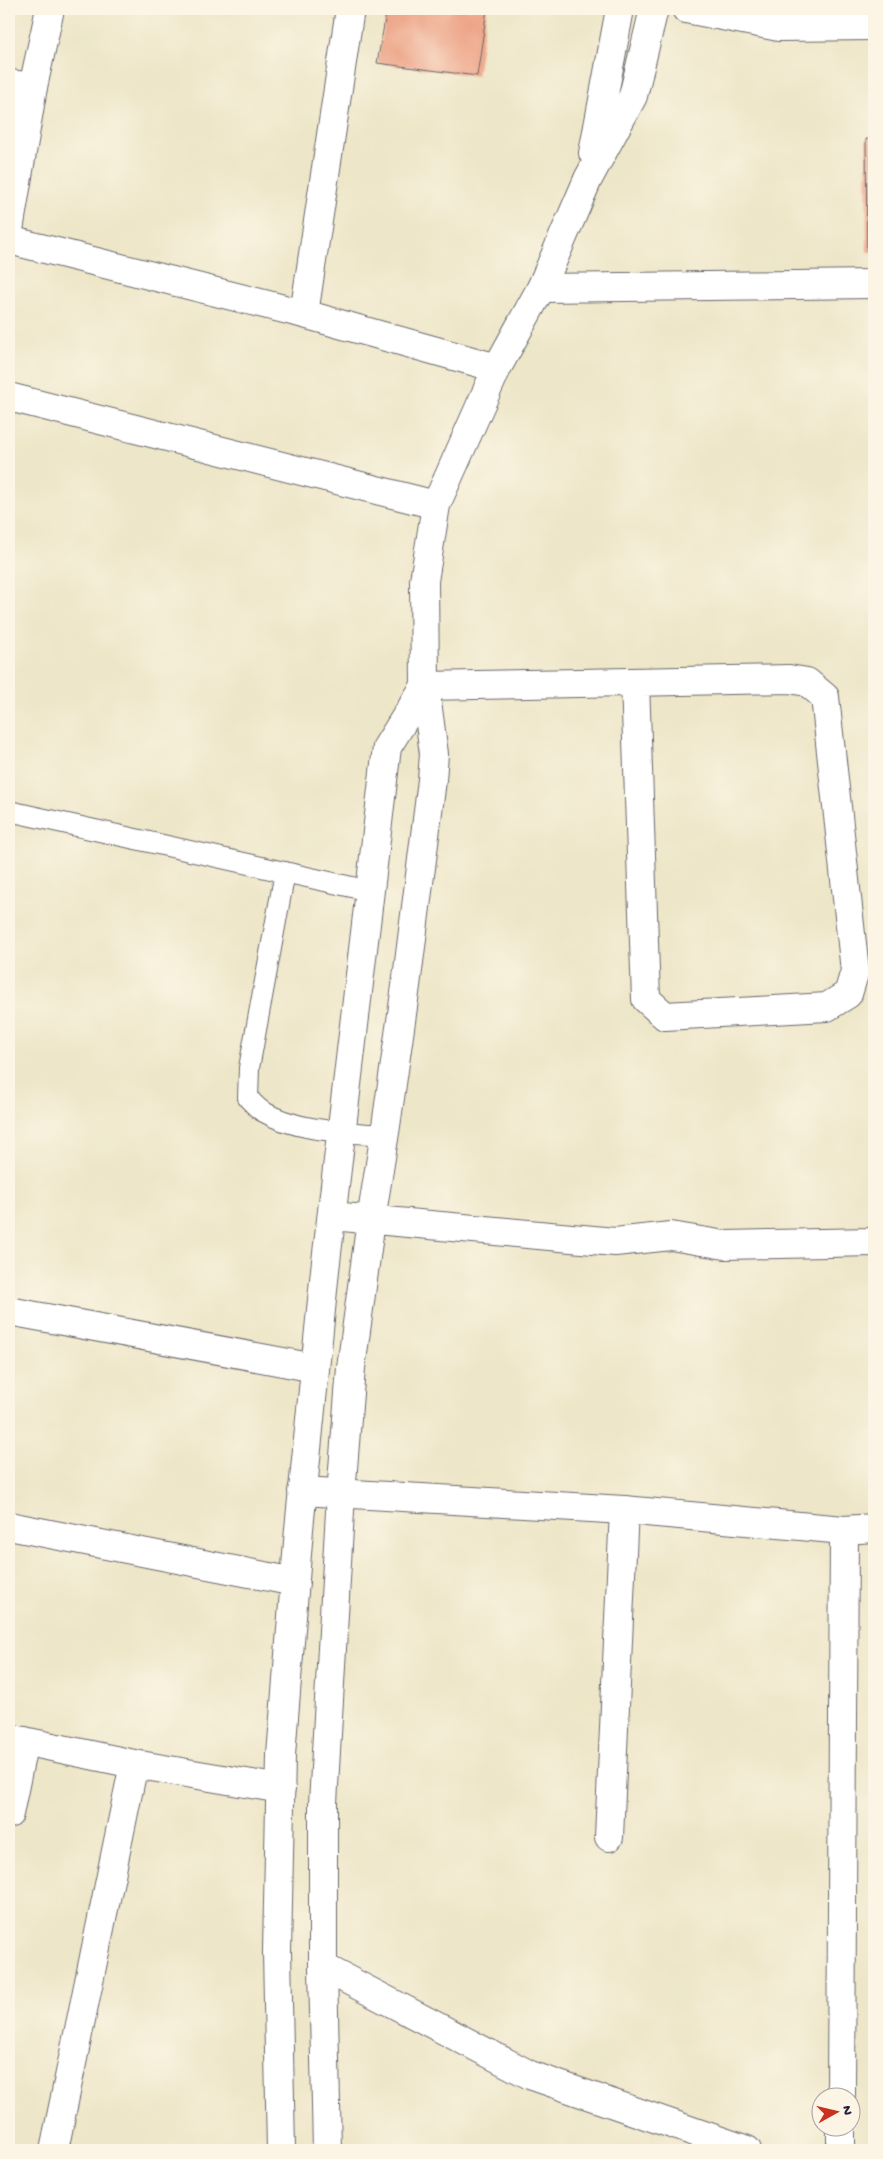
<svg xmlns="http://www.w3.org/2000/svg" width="883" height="2159" viewBox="0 0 883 2159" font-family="'Gochi Hand',sans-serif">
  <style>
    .building { fill: #eb997a }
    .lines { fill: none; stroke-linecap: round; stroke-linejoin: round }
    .lane-casing { stroke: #69676c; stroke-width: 22 }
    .street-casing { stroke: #69676c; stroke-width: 30 }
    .secondary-casing { stroke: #69676c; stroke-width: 30 }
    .lane { stroke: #fff; stroke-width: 20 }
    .street { stroke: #fff; stroke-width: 28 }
    .secondary { stroke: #fff; stroke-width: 28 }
  </style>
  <rect width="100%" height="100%" fill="#fcf5e5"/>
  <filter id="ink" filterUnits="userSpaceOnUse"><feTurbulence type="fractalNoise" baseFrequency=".02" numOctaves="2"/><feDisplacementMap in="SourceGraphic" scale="10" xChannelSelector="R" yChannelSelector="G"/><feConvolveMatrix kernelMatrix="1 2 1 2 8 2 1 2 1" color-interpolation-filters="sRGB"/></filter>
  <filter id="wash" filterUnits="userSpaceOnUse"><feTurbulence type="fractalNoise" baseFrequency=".0096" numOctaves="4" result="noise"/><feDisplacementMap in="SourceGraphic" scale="20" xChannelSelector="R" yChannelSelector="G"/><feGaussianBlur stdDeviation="1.12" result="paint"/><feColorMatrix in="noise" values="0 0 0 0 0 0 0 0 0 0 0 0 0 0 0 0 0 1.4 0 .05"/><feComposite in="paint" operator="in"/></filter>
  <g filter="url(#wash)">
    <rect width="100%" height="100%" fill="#ede6c8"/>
    <g id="blocks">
      <g class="building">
        <path d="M387 9H487L477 76 377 63Z"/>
        <path d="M866 139H874V252H867Z"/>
      </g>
    </g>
  </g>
  <g filter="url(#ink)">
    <use href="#blocks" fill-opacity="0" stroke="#69676c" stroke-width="1"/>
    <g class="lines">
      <defs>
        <g id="lane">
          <path d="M9 811 370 891"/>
          <path d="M285 872 249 1068 248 1098C252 1102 257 1108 262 1111 298 1132 345 1132 385 1135"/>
        </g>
        <g id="street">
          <path d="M686 9 779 27 874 26"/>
          <path d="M9 84 33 87"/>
          <path d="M9 230 33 87 50 9"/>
          <path d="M9 240 304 314 497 368"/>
          <path d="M541 288 874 284"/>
          <path d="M304 314 350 9"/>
          <path d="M9 397 436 505"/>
          <path d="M425 686 789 679 807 682 825 697 855 971 848 994 827 1007 665 1016 646 999 635 682"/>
          <path d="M332 1216 615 1242 671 1236 725 1245 874 1242"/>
          <path d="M9 1311 315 1368"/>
          <path d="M302 1491 624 1510 844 1530 874 1528"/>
          <path d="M9 1526 295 1582"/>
          <path d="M9 1738 134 1764 281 1789"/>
          <path d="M9 1814 24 1741"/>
          <path d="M609 1837 624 1510"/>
          <path d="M323 1967 530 2075 747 2150"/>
          <path d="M841 2096 844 1530"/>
          <path d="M54 2150 134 1764"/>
          <path d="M841 2150V2126"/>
        </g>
        <g id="secondary">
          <path d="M593 153 620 9"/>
          <path d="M281 2150 277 1952 281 1755 299 1529 325 1270 387 747 425 686"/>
          <path d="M327 2150 323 1967V1803L341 1494 351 1368 371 1220 386 1126 406 986 432 780 434 754 425 686 424 581 436 505 497 368 541 288 588 179 633 96 654 9"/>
        </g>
      </defs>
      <use href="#lane" class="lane-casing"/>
      <use href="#street" class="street-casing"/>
      <use href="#secondary" class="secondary-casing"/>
      <use href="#lane" class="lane"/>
      <use href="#street" class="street"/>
      <use href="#secondary" class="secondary"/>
    </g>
  </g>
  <rect width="883" height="2159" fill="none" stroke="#fcf5e5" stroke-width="30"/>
  <g transform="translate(836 2112) rotate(82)"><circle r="24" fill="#fcf5e5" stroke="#a5a1a1"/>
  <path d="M0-4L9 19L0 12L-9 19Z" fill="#c8321e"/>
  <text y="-8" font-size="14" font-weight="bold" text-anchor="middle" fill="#22223b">N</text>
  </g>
</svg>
